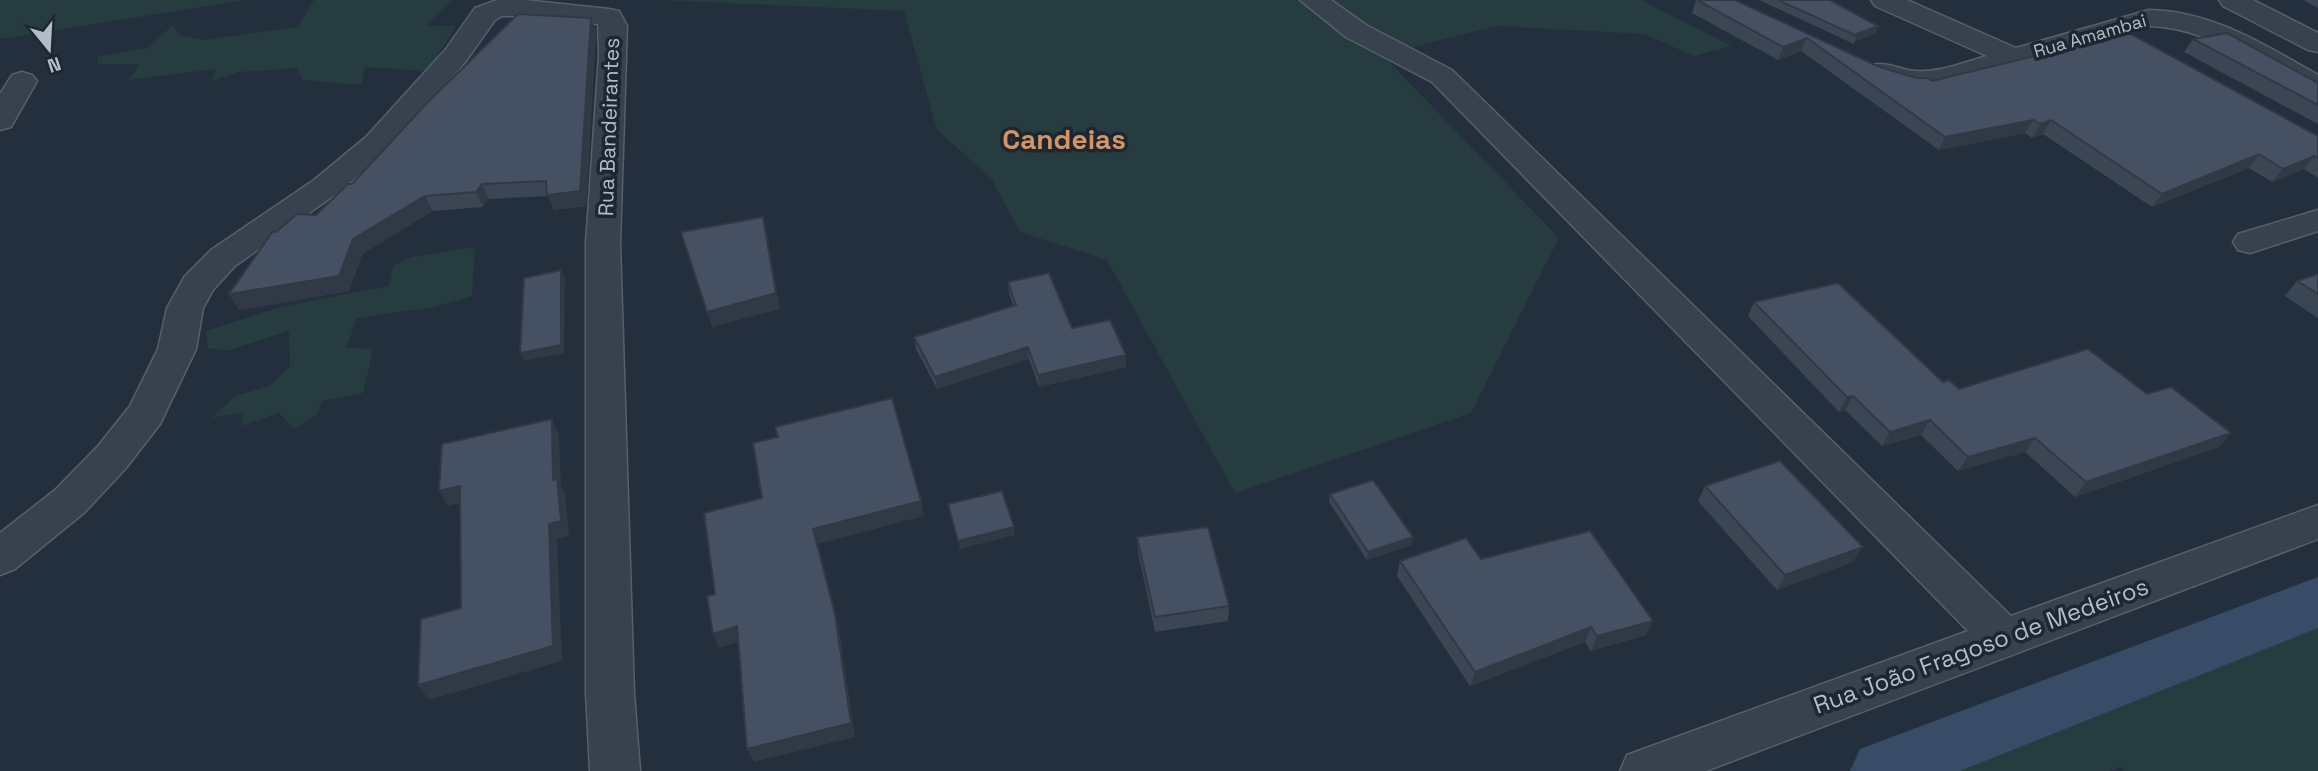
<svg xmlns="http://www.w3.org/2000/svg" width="2318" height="771" viewBox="0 0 2318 771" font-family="'Space Grotesk',sans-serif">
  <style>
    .green { fill: #263c3f }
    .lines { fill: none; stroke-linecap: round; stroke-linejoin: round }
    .canal { fill: #394c67; fill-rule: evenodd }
    .street-casing { stroke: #565f6c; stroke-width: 3 }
    .street { fill: #38414e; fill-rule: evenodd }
    .wall { fill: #3b4654 }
    .shaded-wall { fill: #303945 }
    .building { fill: #455162; stroke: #303945; stroke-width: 2 }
    .labels { text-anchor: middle; stroke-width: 7; stroke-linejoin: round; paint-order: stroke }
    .far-street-label { font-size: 18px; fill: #b4bcc9; stroke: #1d2633 }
    .street-label { font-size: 21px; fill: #b4bcc9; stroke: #1d2633 }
    .near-street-label { font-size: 24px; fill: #b4bcc9; stroke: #1d2633 }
    .district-label { font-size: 28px; font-weight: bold; fill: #d59563; stroke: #1d2633 }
  </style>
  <rect width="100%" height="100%" fill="#242f3e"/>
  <g class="green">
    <path d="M0 0H245L0 39Z"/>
    <path d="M314 0H452L425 26H456L428 71 365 67 361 85 303 80 297 68 238 72 212 81 216 69 128 80 140 64H98L97 57 147 48 173 25 180 35 203 40 298 27Z"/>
    <path d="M660 0H1641L1732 46 1694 56 1644 34 1497 26 1401 50 1371 43 1559 238 1471 413 1235 493 1107 260 1020 232 991 178 937 130 904 11Z"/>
    <path d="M475 247 472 296 434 307 357 318 346 348 373 349 363 393 322 401 317 415 294 429 279 413 241 426 244 412 211 418 236 396 269 386 290 366 289 331 226 351 208 348 206 331 284 306 389 286 394 265 412 257Z"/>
    <path d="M2318 598V771H2124L2121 767 2110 771H1870Z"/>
  </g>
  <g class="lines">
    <path class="canal" d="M2318 577V628L1960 771H1850L1860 749Z"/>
    <defs>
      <g id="street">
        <path d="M497 0H524L609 9 619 11 627 26 620 243 634 693 640 771H590L586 693V243L599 55 598 24 523 16H502L495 20 466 61 388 151 336 194 235 266 213 290 203 308 196 349 160 424 126 468 85 512 15 569 0 575V533L55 490 98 446 130 406 158 349 167 308 185 276 211 250 314 180 366 137 446 49 475 8Z"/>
        <path d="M1300 0H1331L1366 25 1452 70 2011 616 2318 505V539L1706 771H1620L1627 755 1968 631 1432 82 1346 37Z"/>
        <path d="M1871 0H1907L2016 48 2149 10C2212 11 2265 45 2318 75V96L2308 93C2259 66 2208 28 2150 26L1945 86C1925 91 1880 89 1868 71L1872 65C1888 61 1900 70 1916 71 1940 73 1964 62 1987 56L1875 6Z"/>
        <path d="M2219 0H2253L2318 33V52L2308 50 2223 6Z"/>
        <path d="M22 72 32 75 37 81 11 127 0 130V94L12 75Z"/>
        <path d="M2318 210V231L2250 253 2238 250 2233 242 2238 234Z"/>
      </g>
    </defs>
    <use href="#street" class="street-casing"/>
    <use href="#street" class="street"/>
  </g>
  <g class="wall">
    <path d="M1696 0H1735L1877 66 1916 78 2318 136V178L2304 169 2272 182 2249 168 2152 207 2043 134 2032 138 2025 133 1939 150 1801 51 1778 60 1692 13Z"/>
    <path d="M1759 0H1830L1878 26 1875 34 1855 41 1854 44Z"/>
    <path d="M2303 0H2318V8Z"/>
    <path d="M591 18 596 32 586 206 554 210 548 196 489 199 483 207 433 211 362 254 349 291 239 310 229 294 276 232 316 215 352 184Z"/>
    <path d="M2193 39 2318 83V124L2184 52Z"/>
    <path d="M2318 274V318L2285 296 2297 281Z"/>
    <path d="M1008 282 1072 328 1126 367 1039 387 1029 359 937 389 916 349 914 337 1013 305 1009 294Z"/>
    <path d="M1754 302 1959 389 2147 394 2231 433 2219 447 2075 497 2025 452 1958 471 1921 435 1882 446 1845 410 1839 412 1748 316Z"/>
    <path d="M1705 486 1853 562 1777 590 1698 501Z"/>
    <path d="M1330 494 1413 537 1411 545 1367 560 1329 502Z"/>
    <path d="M1137 537 1229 606 1228 621 1155 632 1138 552Z"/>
    <path d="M1481 559 1646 635 1591 651 1585 642 1470 686 1397 576 1400 561Z"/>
  </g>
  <g class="shaded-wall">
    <path d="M591 18 596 32 586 206 554 210 547 195Z"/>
    <path d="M1878 26 1875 34 1855 41 1857 36 1854 35Z"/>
    <path d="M1807 38 1801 51 1778 60 1783 47Z"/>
    <path d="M2033 120 2025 133 1939 150 1945 137Z"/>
    <path d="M2051 120 2043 134 2032 138 2040 124Z"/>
    <path d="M2259 154 2249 168 2152 207 2162 194Z"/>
    <path d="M2314 156 2304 169 2272 182 2283 169Z"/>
    <path d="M482 184 489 199 483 207 476 192Z"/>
    <path d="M425 196 433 211 362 254 349 291 239 310 229 294 353 239Z"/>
    <path d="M763 217 767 232 780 309 712 327 707 312Z"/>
    <path d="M561 270 565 279 564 353 524 361 520 353Z"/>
    <path d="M1028 347 1029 359 937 389 935 377Z"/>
    <path d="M1126 355V367L1039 387 1038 375Z"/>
    <path d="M1853 396 1845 410 1839 412 1847 397Z"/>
    <path d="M552 419 559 435 561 485 565 494 569 536 557 539 562 661 429 700 418 685 549 524 553 480Z"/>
    <path d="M1930 420 1921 435 1882 446 1890 432Z"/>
    <path d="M2231 433 2219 447 2075 497 2086 482Z"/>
    <path d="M2035 438 2025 452 1958 471 1968 457Z"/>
    <path d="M460 486 469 501 448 506 439 491Z"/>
    <path d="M921 501 924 516 818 544 839 628 855 737 754 762 747 749 813 529Z"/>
    <path d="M1014 527 1015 535 960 549 958 541Z"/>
    <path d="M1413 537 1411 545 1367 560 1368 552Z"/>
    <path d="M1863 547 1853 562 1777 590 1785 575Z"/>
    <path d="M1653 621 1646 635 1591 651 1597 636Z"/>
    <path d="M737 626 743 640 719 648 713 634Z"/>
    <path d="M1591 627 1585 642 1470 686 1475 672Z"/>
  </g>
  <g class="building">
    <path d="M1697 0H1735L1877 66 1916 78H1927L1932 81 2129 33 2318 136V158L2314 156 2283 169 2259 154 2162 194 2051 120 2040 124 2033 120 1945 137 1807 38 1783 47Z"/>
    <path d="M1778 0H1830L1878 26 1854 35 1857 36Z"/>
    <path d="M518 14 591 18 580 191 547 195 546 181 482 184 476 192 425 196 353 239 339 276 229 294 273 231 276 232 297 214 316 215 348 184H352L427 103Z"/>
    <path d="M2227 33 2318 83V105L2193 39Z"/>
    <path d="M763 217 776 293 707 312 681 232Z"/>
    <path d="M561 270V345L520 353 524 278Z"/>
    <path d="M1049 273 1072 328 1110 320 1126 355 1038 375 1028 347 935 377 914 337 1016 305 1008 282Z"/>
    <path d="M2318 274V294L2297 281Z"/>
    <path d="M1838 283 1943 382 1949 380 1959 389 2088 349 2147 394 2171 387 2231 433 2086 482 2035 438 1968 457 1930 420 1890 432 1853 396 1847 397 1754 302Z"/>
    <path d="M892 398 921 501 813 529 835 614 851 723 747 749 737 626 713 634 707 596 715 594 704 513 762 498 753 443 778 437 775 427Z"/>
    <path d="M552 419 553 480 557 478 561 521 549 524 553 646 418 685 421 619 461 608 460 486 439 491 442 444Z"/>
    <path d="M1780 461 1863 547 1785 575 1705 486Z"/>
    <path d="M1373 480 1413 537 1368 552 1330 494Z"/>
    <path d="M1002 491 1014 527 958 541 948 504Z"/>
    <path d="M1208 527 1229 606 1155 617 1137 537Z"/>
    <path d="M1590 531 1653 621 1597 636 1591 627 1475 672 1400 561 1466 538 1481 559Z"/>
  </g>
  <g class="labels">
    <g class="far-street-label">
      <text transform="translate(2090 36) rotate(-16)" y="6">Rua Amambai</text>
    </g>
    <g class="street-label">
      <text transform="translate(609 127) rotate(-88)" y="7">Rua Bandeirantes</text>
    </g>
    <g class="near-street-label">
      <text transform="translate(1981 646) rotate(-20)" y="8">Rua João Fragoso de Medeiros</text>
    </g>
    <g class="district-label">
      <text x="1064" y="149">Candeias</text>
    </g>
  </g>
  <g transform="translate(49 49) rotate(162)" stroke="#1d2633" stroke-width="5" paint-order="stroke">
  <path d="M0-5L12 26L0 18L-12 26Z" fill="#b4bcc9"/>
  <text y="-10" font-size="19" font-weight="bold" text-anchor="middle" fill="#b4bcc9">N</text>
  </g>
</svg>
